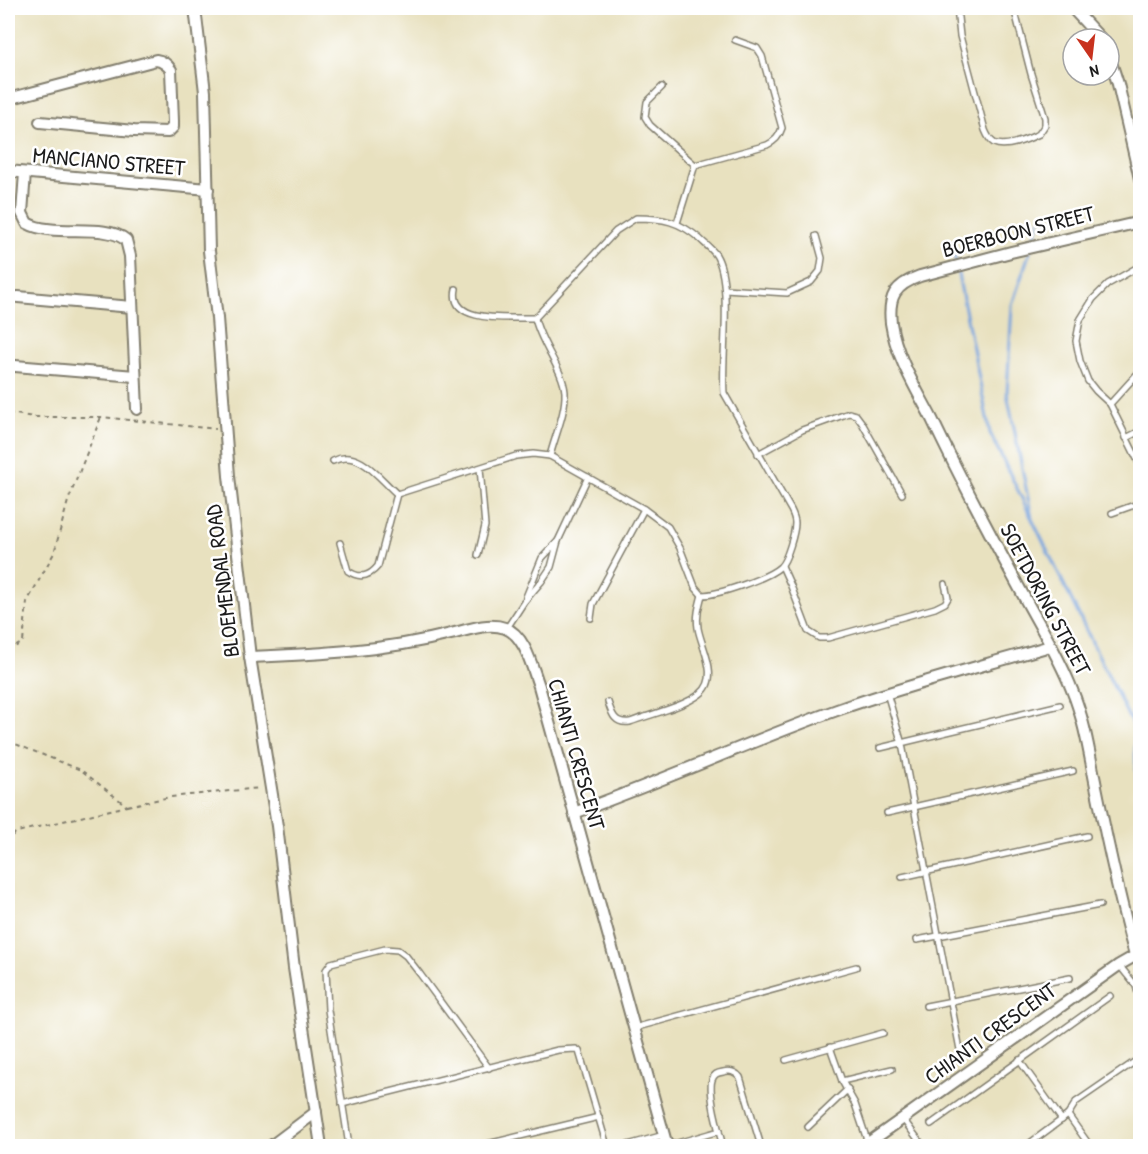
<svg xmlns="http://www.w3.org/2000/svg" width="1148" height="1154" viewBox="0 0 1148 1154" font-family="'Patrick Hand',sans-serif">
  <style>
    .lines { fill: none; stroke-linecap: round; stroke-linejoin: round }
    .stream { stroke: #73a1dc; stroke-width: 3 }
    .service-casing { stroke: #827e6e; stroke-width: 8 }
    .minor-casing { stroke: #827e6e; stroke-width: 14 }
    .path { stroke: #827e6e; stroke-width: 2; stroke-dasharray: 4.5 4.5; stroke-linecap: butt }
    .service { stroke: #fff; stroke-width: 5 }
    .minor { stroke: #fff; stroke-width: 10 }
    .labels { text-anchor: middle; stroke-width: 5; stroke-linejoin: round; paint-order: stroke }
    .street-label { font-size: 22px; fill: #1c1c1c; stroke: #fff }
  </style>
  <rect width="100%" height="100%" fill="#fff"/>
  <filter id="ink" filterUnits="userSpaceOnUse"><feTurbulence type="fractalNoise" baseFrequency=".0167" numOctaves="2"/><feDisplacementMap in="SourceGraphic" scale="12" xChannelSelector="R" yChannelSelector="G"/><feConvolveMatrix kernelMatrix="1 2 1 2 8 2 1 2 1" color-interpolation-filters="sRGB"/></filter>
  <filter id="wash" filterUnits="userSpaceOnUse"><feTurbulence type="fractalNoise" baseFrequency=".008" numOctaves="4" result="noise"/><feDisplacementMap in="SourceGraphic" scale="24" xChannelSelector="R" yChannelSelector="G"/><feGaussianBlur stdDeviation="1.35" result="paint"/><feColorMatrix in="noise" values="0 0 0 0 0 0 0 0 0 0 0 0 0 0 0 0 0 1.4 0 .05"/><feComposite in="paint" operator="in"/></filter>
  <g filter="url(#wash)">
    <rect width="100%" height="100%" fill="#e8e1bf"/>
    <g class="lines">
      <g class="stream">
        <path d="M952 244 956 263"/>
        <path d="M1032 244 1040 220"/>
        <path d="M1030 251 1012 305 1007 393 1032 518"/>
        <path d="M957 269 990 433 1134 728 1140 834"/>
      </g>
    </g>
  </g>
  <g filter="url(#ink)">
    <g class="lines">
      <defs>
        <g id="service">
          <path d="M957 8 960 36 985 130C987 135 989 140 994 143 1006 149 1028 139 1039 134L1045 125V118L1031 74 1014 8"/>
          <path d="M662 87 647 102 645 117 650 125 695 165"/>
          <path d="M677 223 695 165 767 145C775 141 779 137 782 128L762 56 757 48 735 40"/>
          <path d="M1140 266 1108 284 1093 299 1080 320 1076 341 1080 361 1088 381 1096 391 1110 404 1140 465"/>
          <path d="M456 289C448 325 513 317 535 318"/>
          <path d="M725 289 787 293 811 282 820 271 822 258 816 236"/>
          <path d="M535 318 616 231 636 218C663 218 679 221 700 239 705 244 712 249 716 255 733 283 721 358 724 393L791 510C793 514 795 518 795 523 795 532 787 561 780 567 768 578 718 595 702 595"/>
          <path d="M535 318C540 343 563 369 565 392 566 412 555 436 550 456"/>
          <path d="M1110 404 1140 371"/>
          <path d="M1126 438 1140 431"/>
          <path d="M758 454 802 430 849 413 856 415 862 423 902 494"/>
          <path d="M333 461C359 448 379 478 397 494"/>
          <path d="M397 494 516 456 533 454 550 456 644 509 668 527 680 548 695 587 702 595"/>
          <path d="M1112 513 1140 503"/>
          <path d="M340 543 348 571C360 579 369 577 378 566L397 494"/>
          <path d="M478 555 485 526 480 468"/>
          <path d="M782 566 791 586 808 631 819 638H828L935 608 945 603 948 598 945 584"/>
          <path d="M526 597 542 558 558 541"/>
          <path d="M591 618 593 604 644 509"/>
          <path d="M507 628 524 602 541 582 551 567 558 541 588 477"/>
          <path d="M887 693 902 744 961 1055"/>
          <path d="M608 702C612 715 615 724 630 722 651 714 683 707 700 694 721 678 701 647 698 628 696 617 699 606 702 595"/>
          <path d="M880 748 1060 705"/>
          <path d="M887 813 1073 771"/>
          <path d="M902 877 1087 836"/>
          <path d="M917 940 1100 905"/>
          <path d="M1119 965 1136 986 1140 1001"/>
          <path d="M926 1006 1070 978"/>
          <path d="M634 1028 856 967"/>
          <path d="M830 1047 842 1081 855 1104 868 1143"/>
          <path d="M786 1060 883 1033"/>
          <path d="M1019 1060 1062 1120"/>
          <path d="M842 1081 892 1069"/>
          <path d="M342 1104 558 1050 576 1049 579 1051 607 1146"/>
          <path d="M1068 1115 1090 1146"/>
          <path d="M903 1119 923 1146"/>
          <path d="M931 1124 1110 996"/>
          <path d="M808 1127 848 1089"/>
          <path d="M349 1146 328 1010 326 970 331 963 385 949 398 950 406 956 420 974 489 1068"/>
          <path d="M479 1146 599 1117"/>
          <path d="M624 1146 664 1135"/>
          <path d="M667 1146 719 1131"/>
          <path d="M723 1146C719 1133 708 1092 712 1080 714 1074 717 1073 723 1072 730 1070 735 1071 740 1077L761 1146"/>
          <path d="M1026 1146 1068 1115 1076 1102 1140 1058"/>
        </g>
        <g id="minor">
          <path d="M195 8 205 92 209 251 217 318 229 476 250 657 277 826 294 968 321 1146"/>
          <path d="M1075 11 1101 39"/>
          <path d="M1109 56 1118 84 1140 179"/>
          <path d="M8 99 156 60C163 61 167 64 171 70L173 121V127L168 132 134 131 40 122"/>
          <path d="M8 171 208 189"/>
          <path d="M25 173 22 213 27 223C53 238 105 222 126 240L130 256 137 409"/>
          <path d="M18 297 132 307"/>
          <path d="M15 366 135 376"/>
          <path d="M250 657C317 654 385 651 451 634 467 630 488 622 505 628 525 635 532 667 539 686L667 1146"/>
          <path d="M574 813C663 781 748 742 837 710 907 685 979 667 1050 646"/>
          <path d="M1135 955C1120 901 1108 846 1097 791 1090 758 1085 721 1072 690 1059 656 1039 625 1022 593 991 536 960 478 932 419 917 390 896 357 891 323 888 296 895 285 920 276L1011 252 1140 222"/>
          <path d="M271 1146 316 1112"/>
          <path d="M864 1146 1119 965 1140 953"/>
        </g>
      </defs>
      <use href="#service" class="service-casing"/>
      <use href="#minor" class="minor-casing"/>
      <g class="path">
        <path d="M8 413 34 417H101L216 429"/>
        <path d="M8 651 23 642 27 602 54 553 68 501 101 417"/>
        <path d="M8 741 81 770 127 806 17 832 8 838"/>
        <path d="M127 806 170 797 260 788"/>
      </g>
      <use href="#service" class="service"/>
      <use href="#minor" class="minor"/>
    </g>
  </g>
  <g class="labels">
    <g class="street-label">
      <text transform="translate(109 161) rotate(5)" y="8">MANCIANO STREET</text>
      <text transform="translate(1018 231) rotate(-14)" y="8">BOERBOON STREET</text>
      <text transform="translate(222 581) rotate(-97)" y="8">BLOEMENDAL ROAD</text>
      <text transform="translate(1046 599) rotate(62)" y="8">SOETDORING STREET</text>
      <text transform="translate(577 754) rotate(74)" y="8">CHIANTI CRESCENT</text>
      <text transform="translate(990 1033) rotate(-36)" y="8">CHIANTI CRESCENT</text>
    </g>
  </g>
  <rect width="1148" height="1154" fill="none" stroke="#fff" stroke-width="30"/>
  <g transform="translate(1091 57) rotate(166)"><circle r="28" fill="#ffffff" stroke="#a4a4a4" stroke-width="1.5"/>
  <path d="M0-4.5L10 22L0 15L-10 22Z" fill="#c8321e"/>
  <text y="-9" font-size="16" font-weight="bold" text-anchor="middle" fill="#1c1c1c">N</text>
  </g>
</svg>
